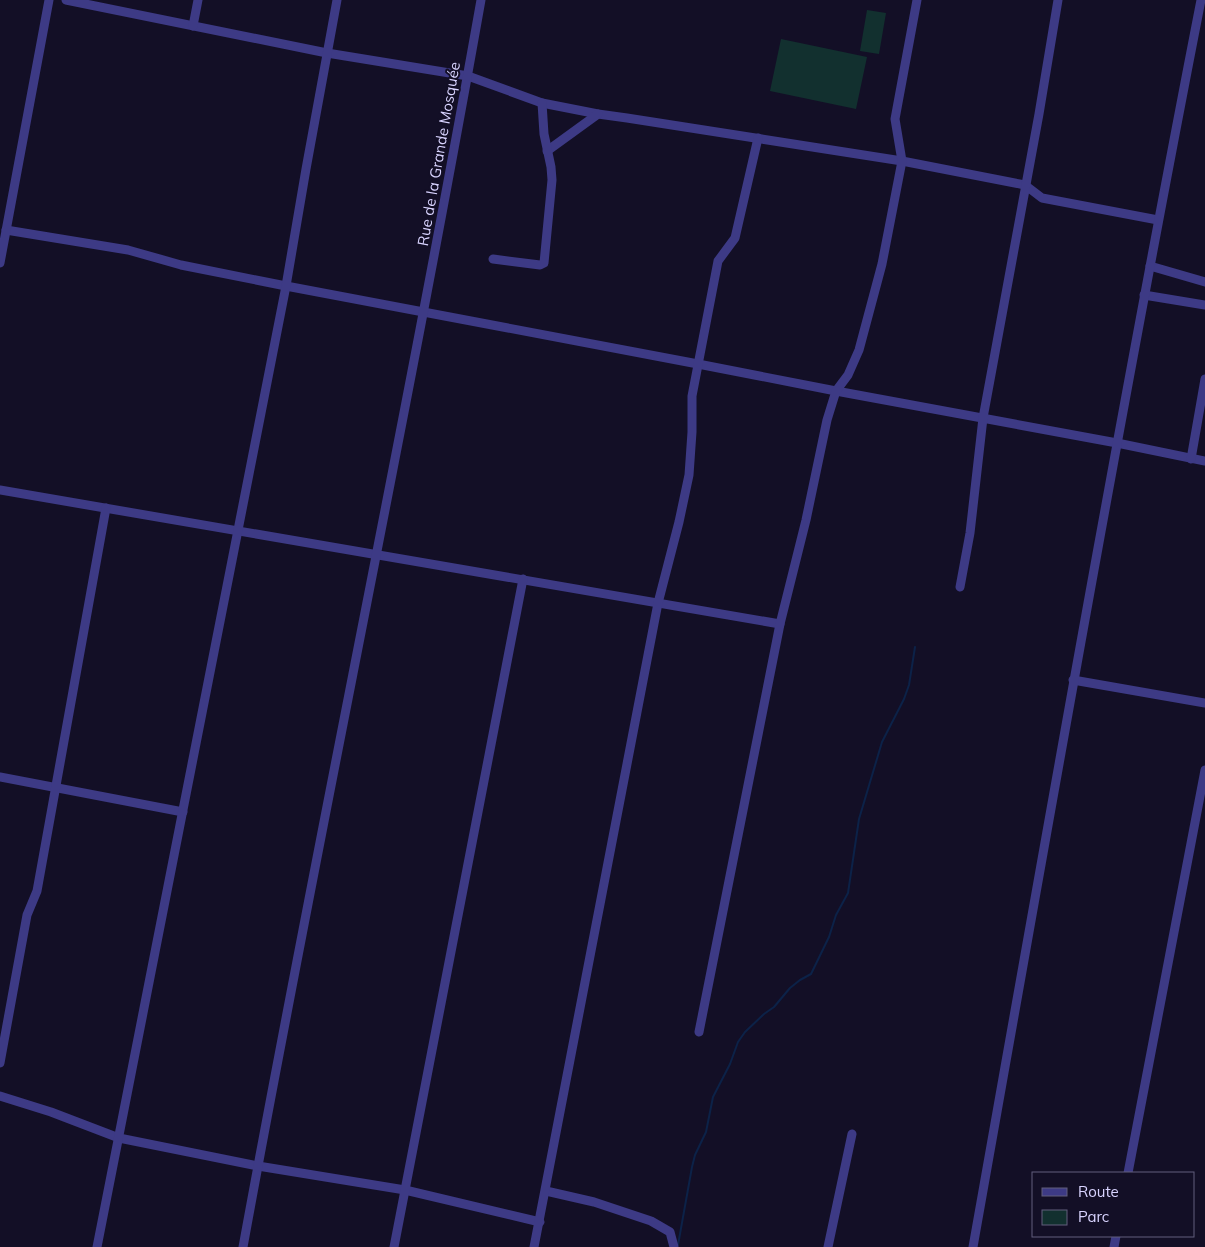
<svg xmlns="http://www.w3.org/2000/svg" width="1205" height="1247" viewBox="0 0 1205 1247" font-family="Mulish,sans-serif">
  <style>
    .green { fill: #12302f }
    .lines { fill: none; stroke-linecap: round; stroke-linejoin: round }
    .stream { stroke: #0c2248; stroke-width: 2 }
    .minor { stroke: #3d3a85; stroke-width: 9 }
    .labels { text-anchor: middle; stroke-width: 4; stroke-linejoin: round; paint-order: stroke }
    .street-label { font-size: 15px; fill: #d9d4ff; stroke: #130f26 }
  </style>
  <rect width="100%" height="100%" fill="#130f26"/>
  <g class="green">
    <path d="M867 10 886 13 879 54 860 51Z"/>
    <path d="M781 39 867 57 856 109 770 91Z"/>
  </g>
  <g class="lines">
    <path class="stream" d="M678 1245 692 1167 695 1155 706 1132 713 1097 730 1064 738 1042 745 1032 764 1014 774 1007 790 988 800 980 811 974 829 937 836 915 848 893 859 819 882 742 904 699 909 685 915 647"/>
    <g class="minor">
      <path d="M66 0 327 53 468 76 542 103 598 114 627 118 902 161 1025 185 1042 198 1158 220"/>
      <path d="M193 26 198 0"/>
      <path d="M547 151 598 114"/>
      <path d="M6 230 128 250 181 265 286 286 698 364 836 391 1117 443 1205 461"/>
      <path d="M493 259 540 265 544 263 552 180 551 167 544 134 542 103"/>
      <path d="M0 263 49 0"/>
      <path d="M1150 266 1205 282"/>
      <path d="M1144 295 1205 305"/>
      <path d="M1191 459 1205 379"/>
      <path d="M0 490 780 624"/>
      <path d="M960 587 970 533 983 418 1039 114 1058 0"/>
      <path d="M1073 680 1205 703"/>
      <path d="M0 777 183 812"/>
      <path d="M699 1032 780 624 806 520 827 420 836 391 848 375 859 350 882 264 902 161 895 119 917 0"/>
      <path d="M0 1063 27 915 37 891 106 508"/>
      <path d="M0 1096 51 1112 119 1138 258 1166 405 1190 540 1222"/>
      <path d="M1128 1173 1205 770"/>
      <path d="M546 1191 594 1202 651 1221 670 1232 674 1247"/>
      <path d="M97 1247 286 286 306 169 337 0"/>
      <path d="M243 1247C319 831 407 417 481 0"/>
      <path d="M394 1247 523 579"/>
      <path d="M534 1247 658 603 679 522 689 475 692 432V396L718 261 735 238 758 138"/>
      <path d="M828 1247 852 1134"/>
      <path d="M973 1247C1047 831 1120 415 1201 0"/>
      <path d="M1114 1247 1116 1236"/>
    </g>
  </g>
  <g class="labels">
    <g class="street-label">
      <text transform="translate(439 154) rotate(-80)" y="5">Rue de la Grande Mosquée</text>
    </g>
  </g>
  <rect x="1032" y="1172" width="162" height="65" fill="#130f26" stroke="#625e7d"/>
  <rect x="1042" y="1188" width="25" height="8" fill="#3d3a85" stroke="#625e7d"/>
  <text x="1078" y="1197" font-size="15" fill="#d9d4ff">Route</text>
  <rect x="1042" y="1210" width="25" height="15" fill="#12302f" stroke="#625e7d"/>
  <text x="1078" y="1222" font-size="15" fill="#d9d4ff">Parc</text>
</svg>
